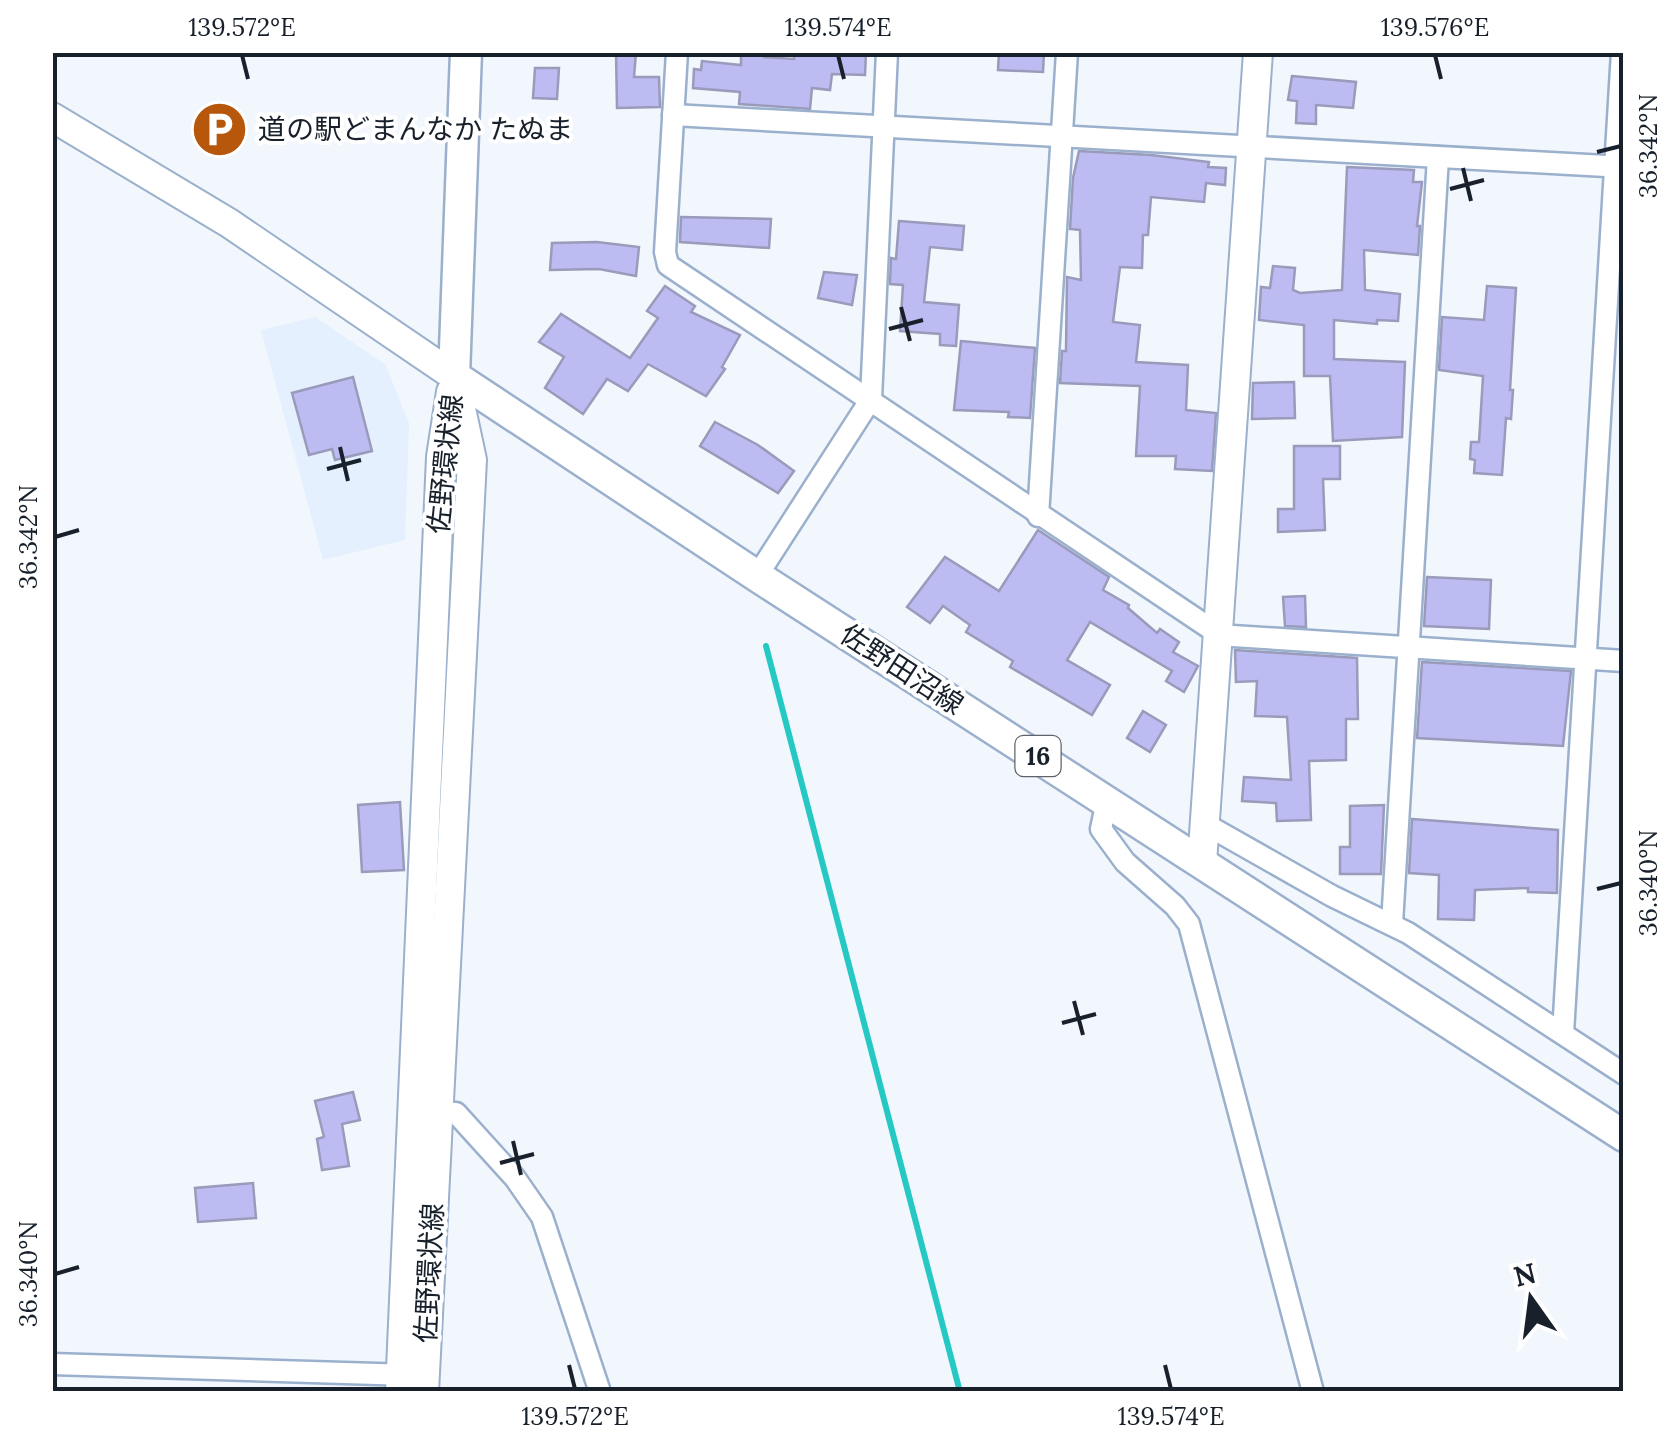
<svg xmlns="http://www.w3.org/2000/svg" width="1676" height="1444" viewBox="0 0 1676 1444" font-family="Lora,'Noto Sans JP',serif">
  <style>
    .built { fill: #e4f0fe }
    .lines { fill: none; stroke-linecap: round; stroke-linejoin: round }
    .stream { stroke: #25c8c2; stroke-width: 6 }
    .building { fill: #bdbcf2; stroke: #9a9abb; stroke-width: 2.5 }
    .street-casing { stroke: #9ab0cc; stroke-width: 25 }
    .secondary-casing { stroke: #9ab0cc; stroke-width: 32 }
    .primary-casing { stroke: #9ab0cc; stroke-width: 35 }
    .street { stroke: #fff; stroke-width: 20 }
    .secondary { stroke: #fff; stroke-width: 28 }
    .primary { stroke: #fff; stroke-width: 30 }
    .ticks { fill: none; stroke: #18212b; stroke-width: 4 }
    .labels { text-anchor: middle; stroke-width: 8; stroke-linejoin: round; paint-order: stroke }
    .shield { fill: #fff; stroke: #5d646b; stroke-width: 2.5 }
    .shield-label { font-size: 25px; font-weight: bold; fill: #18212b }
    .poi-label { font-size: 28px; fill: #18212b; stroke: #fff; text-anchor: start }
    .street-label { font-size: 28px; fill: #18212b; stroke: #fff }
    .neatline { fill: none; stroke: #18212b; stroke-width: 4 }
    .ticks-label { font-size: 25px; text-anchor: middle; fill: #18212b }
  </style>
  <rect width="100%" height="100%" fill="#f2f7fd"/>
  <path class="built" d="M315 317 385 364 409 423 405 540 323 560 261 330Z"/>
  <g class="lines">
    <path class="stream" d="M766 646 960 1392"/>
  </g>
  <g class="building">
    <path d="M616 52H636L634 77H659L660 107 617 108Z"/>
    <path d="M741 52H764V57L794 59 795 52H866L865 75 832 74 830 90 812 88 810 109 739 104 740 92 693 88 694 69 701 70 702 61 741 65Z"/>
    <path d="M999 52H1044L1043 72 998 70Z"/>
    <path d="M535 68H559L557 99 533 98Z"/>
    <path d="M1292 76 1356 82 1353 108 1316 105V124L1296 123 1297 101 1288 100Z"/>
    <path d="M1079 151 1151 155 1209 162 1208 167 1226 168 1225 185 1206 183 1204 202 1151 197 1148 235H1143L1142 268 1120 267 1113 322 1140 325 1136 362 1188 365 1186 410 1216 413 1212 471 1175 469 1176 456H1136L1140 386 1060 383 1062 351H1066L1067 277 1081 280 1080 230 1070 229 1073 178Z"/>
    <path d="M1347 167 1414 170 1413 182H1422L1417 226H1420L1418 255 1364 250 1365 290 1400 294 1398 321 1377 320V324L1334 320V359L1405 362 1402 437 1333 441 1330 376H1304V325L1259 320 1261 287 1270 288 1273 266 1295 268 1293 290 1300 293 1342 290Z"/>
    <path d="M681 217 771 219 769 248 680 242Z"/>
    <path d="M899 221 964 226 962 250 930 247 924 302 959 305 956 346 940 345V334L900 331 903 285 890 284 891 258 896 259Z"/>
    <path d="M597 242 639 247 636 276 599 269 550 270 552 243Z"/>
    <path d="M824 272 857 275 852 305 818 298Z"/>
    <path d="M665 286 695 306 691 312 740 335 722 367 725 369 706 396 648 364 628 391 607 379 583 414 545 388 564 357 539 342 561 314 630 358 658 318 647 311Z"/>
    <path d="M1487 286 1516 288 1510 390H1513L1511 419 1506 418 1502 475 1474 473 1475 460 1470 459 1471 442H1479L1483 376 1439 370 1442 317 1484 320Z"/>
    <path d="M961 341 1035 348 1030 418 1008 417 1009 412 954 410Z"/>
    <path d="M353 377 372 451 335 460 332 449 309 455 292 393Z"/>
    <path d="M1294 382 1295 418 1252 419 1253 383Z"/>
    <path d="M715 422 758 445 794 471 778 493 700 446Z"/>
    <path d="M1294 446H1340V479H1323L1325 530 1278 532V509H1294Z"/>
    <path d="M1038 530 1109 577 1103 590 1129 605 1128 608 1157 633 1160 629 1179 642 1173 652 1198 666 1184 692 1166 681 1172 671 1090 622 1067 660 1110 685 1092 715 1010 667 1013 661 966 632 970 625 943 606 930 623 907 607 945 557 999 591Z"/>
    <path d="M1427 577 1491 580 1489 629 1424 626Z"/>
    <path d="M1305 596 1306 627 1285 626 1283 597Z"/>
    <path d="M1235 650 1357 658 1358 719H1346V760L1309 761 1311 820 1277 821 1276 803 1242 801 1244 777 1291 780 1287 717 1255 716 1257 681 1236 682Z"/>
    <path d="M1422 662 1571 671 1563 746 1417 738Z"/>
    <path d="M1143 711 1166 725 1150 752 1127 738Z"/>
    <path d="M400 802 404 870 362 872 358 805Z"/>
    <path d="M1384 805 1381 874H1340V847H1350V806Z"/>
    <path d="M1412 819 1558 830 1557 893 1528 892V888L1475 890 1474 920 1438 919 1439 875 1409 873Z"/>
    <path d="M353 1092 360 1120 342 1124 349 1166 322 1170 317 1139 324 1137 315 1101Z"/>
    <path d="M253 1183 256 1218 198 1222 195 1188Z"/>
  </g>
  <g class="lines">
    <defs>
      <g id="street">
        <path d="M677 52 665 252 668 265 1217 633"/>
        <path d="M673 115 1624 167"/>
        <path d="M1038 516 1067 52"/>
        <path d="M757 576 871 399 887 52"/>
        <path d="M1217 635 1624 661"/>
        <path d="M1107 800 1101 829 1125 862 1175 906 1189 924 1313 1392"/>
        <path d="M1205 824 1332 896 1408 933 1624 1074"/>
        <path d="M1392 924 1438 157"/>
        <path d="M1563 1033 1622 52"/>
        <path d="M427 1112 456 1113 515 1178 542 1217 600 1392"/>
        <path d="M52 1364 410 1375"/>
      </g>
      <g id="secondary">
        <path d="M52 117 229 223 454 376"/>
        <path d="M1202 863 1258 52"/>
        <path d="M400 1392 441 457 451 392"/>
        <path d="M424 1392 472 460 454 376"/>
      </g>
      <path id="primary" d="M466 52 454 376 757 576 1624 1136"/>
    </defs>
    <use href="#street" class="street-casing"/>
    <use href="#secondary" class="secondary-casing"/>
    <use href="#primary" class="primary-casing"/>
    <use href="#street" class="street"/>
    <use href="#secondary" class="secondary"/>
    <use href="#primary" class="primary"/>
  </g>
  <path class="ticks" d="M242 55 248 79M838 55 844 79M1435 55 1441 79M1597 152 1621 146M1463 168 1471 201M1450 189 1484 180M901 307 910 341M889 329 923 320M340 447 348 481M327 469 361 460M55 537 79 530M1597 889 1621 883M1074 1001 1083 1035M1062 1023 1096 1014M513 1141 521 1175M500 1163 534 1154M55 1274 79 1267M569 1365 575 1389M1165 1365 1171 1389"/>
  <defs>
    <symbol id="parking-disc" viewBox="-11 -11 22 22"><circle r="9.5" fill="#b6570c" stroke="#fff"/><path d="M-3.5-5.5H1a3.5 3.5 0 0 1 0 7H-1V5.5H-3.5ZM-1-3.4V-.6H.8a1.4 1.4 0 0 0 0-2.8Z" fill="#fff"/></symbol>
  </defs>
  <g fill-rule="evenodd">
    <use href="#parking-disc" x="188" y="98" width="63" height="63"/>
  </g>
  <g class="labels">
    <rect class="shield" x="1015.5" y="736" width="45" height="40" rx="8"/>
    <g class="shield-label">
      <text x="1038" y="765">16</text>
    </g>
    <g class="poi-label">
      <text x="258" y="139">道の駅どまんなか たぬま</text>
    </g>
    <g class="street-label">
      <text transform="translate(445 464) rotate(-84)" y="10">佐野環状線</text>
      <text transform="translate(902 669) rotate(33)" y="10">佐野田沼線</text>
      <text transform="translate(429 1273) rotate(-87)" y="10">佐野環状線</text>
    </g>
  </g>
  <rect width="1676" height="1444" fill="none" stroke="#ffffff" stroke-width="110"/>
  <g transform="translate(1531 1299) rotate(346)" stroke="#ffffff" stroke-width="8" paint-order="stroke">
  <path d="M0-8L18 38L0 25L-18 38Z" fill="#18212b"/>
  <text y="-15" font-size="28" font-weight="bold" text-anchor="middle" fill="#18212b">N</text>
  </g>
  <rect x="55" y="55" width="1566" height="1334" class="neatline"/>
  <g class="ticks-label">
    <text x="242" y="36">139.572°E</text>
    <text x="838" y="36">139.574°E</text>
    <text x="1435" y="36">139.576°E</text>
    <text transform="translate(1648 146) rotate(-90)" y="9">36.342°N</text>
    <text transform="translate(28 537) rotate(-90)" y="9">36.342°N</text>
    <text transform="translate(1648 883) rotate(-90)" y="9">36.340°N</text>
    <text transform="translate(28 1274) rotate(-90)" y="9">36.340°N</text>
    <text x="575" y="1425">139.572°E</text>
    <text x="1171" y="1425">139.574°E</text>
  </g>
</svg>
